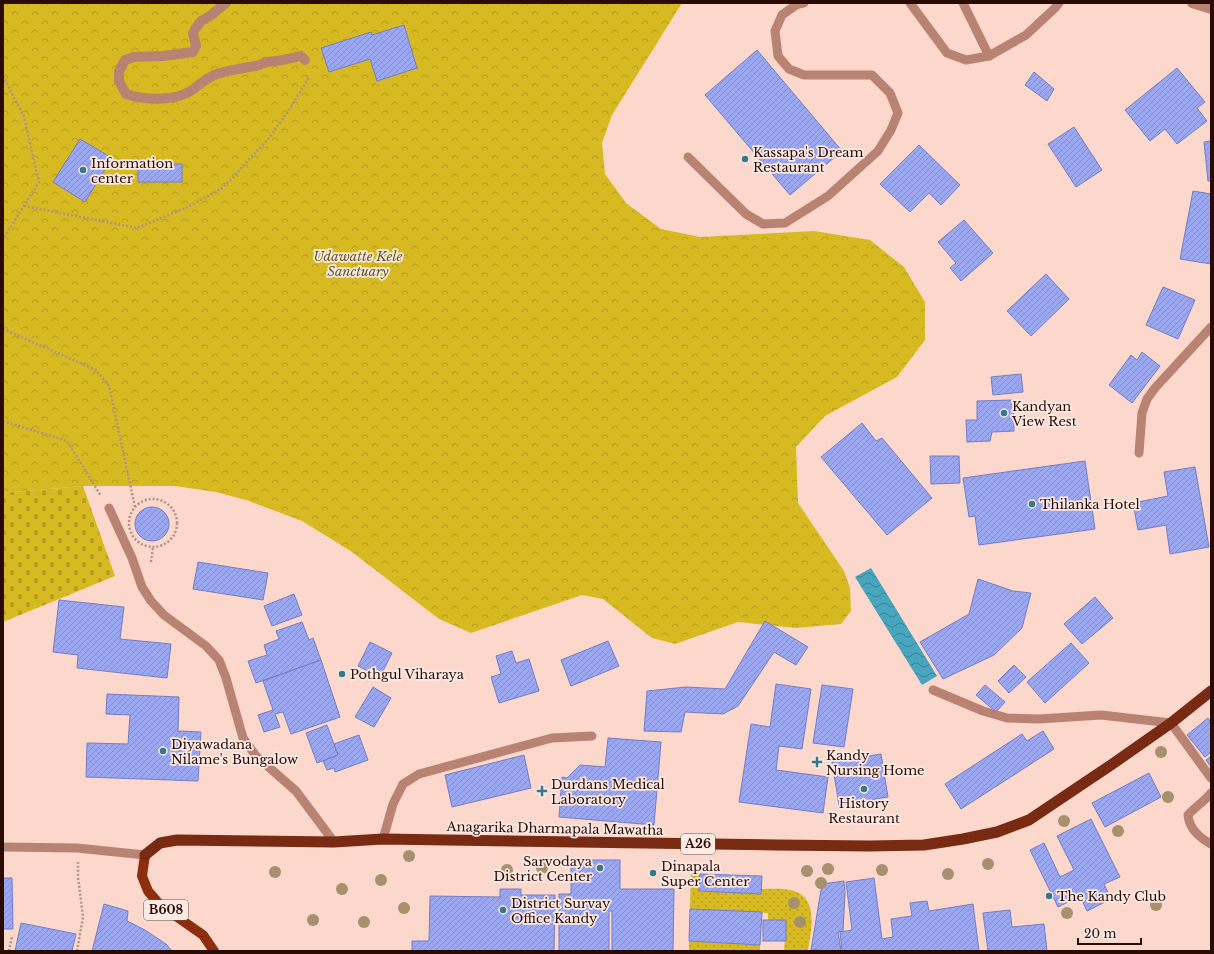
<svg xmlns="http://www.w3.org/2000/svg" width="1214" height="954" viewBox="0 0 1214 954" font-family="'Libre Baskerville',serif">
  <style>
    .grass { fill: url(#grass-dots) }
    .forest { fill: url(#forest-crowns) }
    .cemetery { fill: url(#cemetery-stones) }
    .water { fill: url(#water-waves) }
    .building { fill: url(#building-hatch); stroke: #747dc4 }
    .lines { fill: none; stroke-linecap: round; stroke-linejoin: round }
    .path { stroke: #b39187; stroke-width: 2.5; stroke-dasharray: 2 2; stroke-linecap: butt }
    .service { stroke: #b98373; stroke-width: 9 }
    .minor { stroke: #b98373; stroke-width: 10 }
    .primary { stroke: #8d2f0f; stroke-width: 10 }
    .trunk { stroke: #792a12; stroke-width: 11 }
    .tree { fill: #a7906d }
    .poi-dot { fill: #357889; stroke: #fbe9e3; stroke-width: 1.5 }
    .labels { text-anchor: middle; stroke-width: 3.5; stroke-linejoin: round; paint-order: stroke }
    .shield { fill: #fbe9e3; stroke: #694e47; stroke-width: 1 }
    .shield-label { font-size: 12px; font-weight: bold; fill: #2a0b04 }
    .poi-label { font-size: 13px; fill: #2a0b04; stroke: #fbe9e3; text-anchor: start }
    .park-label { font-size: 13px; font-style: italic; fill: #62561f; stroke: #fbe9e3 }
    .street-label { font-size: 13px; fill: #2a0b04; stroke: #fbe9e3 }
  </style>
  <defs>
    <pattern id="grass-dots" width="8" height="8" patternUnits="userSpaceOnUse"><rect width="8" height="8" fill="#d7ba21"/><path d="M2 2h.1M6 6h.1" fill="none" stroke="#b99f1c" stroke-width="1.8" stroke-linecap="round"/></pattern>
    <pattern id="forest-crowns" width="20" height="18" patternUnits="userSpaceOnUse"><rect width="20" height="18" fill="#d7ba21"/><path d="M2 6a3 3 0 1 1 6 0M12 15a3 3 0 1 1 6 0" fill="none" stroke="#b99f1c"/></pattern>
    <pattern id="cemetery-stones" width="16" height="16" patternUnits="userSpaceOnUse"><rect width="16" height="16" fill="#d7ba21"/><path d="M2 7V4a2 2 0 0 1 4 0v3zM10 15v-3a2 2 0 0 1 4 0v3z" fill="#b99f1c"/></pattern>
    <pattern id="water-waves" width="16" height="10" patternUnits="userSpaceOnUse"><rect width="16" height="10" fill="#47a5bd"/><path d="M0 5q4-4 8 0t8 0" fill="none" stroke="#3b8597"/></pattern>
    <pattern id="building-hatch" width="6" height="6" patternUnits="userSpaceOnUse"><rect width="6" height="6" fill="#9ca7f2"/><path d="M-1 1l2-2M0 6l6-6M5 7l2-2" fill="none" stroke="#878ece"/></pattern>
  </defs>
  <rect width="100%" height="100%" fill="#fbd7cc"/>
  <g class="grass">
    <path d="M691 873 700 874 699 891 761 894V889C770 889 781 888 790 890 820 896 811 930 808 951H784L786 921 768 920V913L690 909Z"/>
    <path d="M689 941 760 945V951H689Z"/>
  </g>
  <path class="forest" d="M3 3H682L612 115 602 143 605 174 626 203 661 229 700 237 814 231 870 240 904 267 925 302V340L897 377 825 416 796 447 798 503 844 571 850 588 851 611 841 624 796 628 738 622 675 644 652 638 603 599 582 595 471 633 439 619 352 552 302 521 249 501 216 492 175 486H83L3 493Z"/>
  <path class="cemetery" d="M83 486 115 576 3 622V493Z"/>
  <path class="water" d="M871 568 937 676 922 685 855 577Z"/>
  <g class="building">
    <path d="M404 25 417 68 377 81 370 59 329 72 321 48 371 32 372 35Z"/>
    <path d="M757 50 842 151 790 195 705 95Z"/>
    <path d="M1177 68 1205 102 1197 108 1207 121 1177 144 1165 129 1150 141 1125 110Z"/>
    <path d="M1034 72 1054 89 1047 101 1025 85Z"/>
    <path d="M1074 127 1102 170 1076 187 1048 144Z"/>
    <path d="M80 139 112 158 85 202 53 182Z"/>
    <path d="M1211 141V181H1208L1204 142Z"/>
    <path d="M919 145 960 185 941 205 929 193 910 212 880 184Z"/>
    <rect x="138" y="164" width="44" height="18"/>
    <path d="M1193 191 1211 194V264L1180 259Z"/>
    <path d="M964 220 993 253 961 281 950 268 956 263 938 242Z"/>
    <path d="M1046 274 1069 299 1031 336 1007 311Z"/>
    <path d="M1163 287 1195 300 1178 339 1146 325Z"/>
    <path d="M1142 352 1160 366 1132 403 1109 385 1131 355 1137 360Z"/>
    <path d="M1021 374 1023 392 993 395 991 377Z"/>
    <path d="M1013 400 1014 431 992 432 990 441 967 442 966 420H977V401Z"/>
    <path d="M862 423 876 441 882 438 932 498 887 535 821 457Z"/>
    <path d="M930 456H959L960 483 931 484Z"/>
    <path d="M1085 461 1095 529 979 545 975 516 969 517 963 478Z"/>
    <path d="M1195 467 1209 547 1170 554 1166 525 1138 530 1133 503 1168 496 1164 472Z"/>
    <circle cx="152" cy="524" r="17"/>
    <path d="M198 562 268 573 263 600 193 589Z"/>
    <path d="M978 579 1013 591 1031 593 1022 628 994 655 943 679 920 642 969 614Z"/>
    <path d="M294 594 302 615 272 626 264 606Z"/>
    <path d="M1095 597 1113 618 1082 644 1064 624Z"/>
    <path d="M59 600 124 607 120 639 171 644 167 678 77 668 78 655 53 652Z"/>
    <path d="M765 621 808 647 796 665 774 652 738 706 723 714 685 712 681 732 644 731 647 691 686 687 725 689Z"/>
    <path d="M302 622 309 640 313 638 321 660 256 683 248 661 267 655 264 645 279 639 276 631Z"/>
    <path d="M608 641 619 666 571 686 561 660Z"/>
    <path d="M370 642 392 653 380 677 358 666Z"/>
    <path d="M1071 643 1089 663 1045 703 1027 682Z"/>
    <path d="M512 651 516 663 529 659 539 691 499 703 491 677 501 674 496 656Z"/>
    <path d="M321 660 340 717 291 734 283 712 275 714 280 727 264 732 258 715 273 710 263 681Z"/>
    <path d="M1014 665 1026 677 1009 693 998 681Z"/>
    <path d="M776 684 811 689 802 749 779 746 776 770 828 777 823 813 739 802 751 724 770 727Z"/>
    <path d="M822 685 853 689 844 747 813 743Z"/>
    <path d="M985 685 1005 702 996 712 976 695Z"/>
    <path d="M373 687 391 698 374 727 355 717Z"/>
    <path d="M107 694 179 697 178 731 201 732 198 781 86 777 87 743 128 744 130 715 106 714Z"/>
    <path d="M1208 718 1211 723V752L1205 757 1187 735Z"/>
    <path d="M327 725 338 755 317 763 306 733Z"/>
    <path d="M1043 731 1054 749 961 809 945 784 1022 734 1027 741Z"/>
    <path d="M359 735 368 760 335 772 334 768 327 770 323 761 338 755 334 744Z"/>
    <path d="M608 738 661 742 654 825 559 817 562 777 567 778 580 765 605 767Z"/>
    <path d="M881 754 888 797 839 805 832 762Z"/>
    <path d="M524 755 531 788 452 807 445 775Z"/>
    <path d="M1211 756V767L1206 760Z"/>
    <path d="M1149 773 1161 797 1105 827 1092 803Z"/>
    <path d="M1091 819 1120 877 1104 884 1111 899 1087 911 1080 896 1058 907 1030 850 1044 843 1060 877 1074 870 1057 836Z"/>
    <path d="M571 860H620V889H674L673 951H612V911H609V951H559V894H571Z"/>
    <path d="M700 874 762 876 761 894 699 891Z"/>
    <path d="M3 878H12L13 929H3Z"/>
    <path d="M874 878 882 939 893 937 891 919 912 916 910 903 927 901 929 911 973 904 979 951H842L840 932 852 930 846 882Z"/>
    <path d="M844 881 845 893 843 931 838 932 841 951H819V950H811L822 884Z"/>
    <path d="M500 889H521V895H555L554 951H412V941H429L430 896 500 897Z"/>
    <path d="M104 904 128 911 127 921 145 930 166 944 172 951H92Z"/>
    <path d="M690 909 762 912 760 945 689 941Z"/>
    <path d="M1010 910 1012 927 1044 924 1047 951H988L983 913Z"/>
    <rect x="763" y="920" width="23" height="21"/>
    <path d="M21 923 76 934 72 951H15Z"/>
  </g>
  <g class="lines">
    <g class="path">
      <path d="M3 76 24 117 39 182 3 239"/>
      <path d="M24 206 137 228 188 207 224 187 269 138 291 107 308 79 307 75"/>
      <path d="M3 329 96 370 109 386 135 507"/>
      <path d="M3 421 67 441 101 496"/>
      <circle cx="153" cy="523" r="24"/>
      <path d="M151 562 153 547"/>
      <path d="M9 951 12 937"/>
      <path d="M77 951 83 917 78 877V862"/>
    </g>
    <g class="service">
      <path d="M910 3 947 53 966 60 989 56 1026 35 1055 8 1059 3"/>
      <path d="M963 3 989 56"/>
      <path d="M688 157 746 214 763 224 785 223 828 196 878 151 891 130 898 113 890 93 872 75H804L789 69 778 56 775 31 782 15 796 5 804 3"/>
      <path d="M1139 453 1142 413 1147 399 1155 388 1211 327"/>
      <path d="M109 508 132 558 142 587 151 601 164 615 206 646 219 660 226 678 243 738 256 756 296 791 334 842"/>
      <path d="M933 690 983 711 1007 718 1039 719 1101 715 1171 723 1211 778"/>
      <path d="M1211 793C1205 801 1195 807 1188 815 1189 828 1200 838 1211 844"/>
      <path d="M383 839 393 804 403 784 419 774 552 738 592 736"/>
      <path d="M3 847 77 848 145 855"/>
    </g>
    <g class="minor">
      <path d="M226 3 210 16 201 21 195 29 193 33 196 46 193 52 163 56 134 57 125 60 119 71V81L126 94C144 100 175 102 192 90 200 85 207 77 217 74 230 70 243 68 256 66 260 65 263 63 267 62 279 61 289 59 301 56L305 60"/>
      <path d="M1192 3 1211 9"/>
    </g>
    <path class="primary" d="M145 855 142 876 148 891 160 905 203 935 214 951"/>
    <path class="trunk" d="M145 855 160 843 177 840 334 842 383 839 776 845 870 846 924 845 963 839 997 832 1029 820 1111 765 1171 723 1211 691"/>
  </g>
  <g class="tree">
    <circle cx="1161" cy="752" r="6"/>
    <circle cx="1168" cy="797" r="6"/>
    <circle cx="1064" cy="821" r="6"/>
    <circle cx="1118" cy="831" r="6"/>
    <circle cx="409" cy="856" r="6"/>
    <circle cx="988" cy="864" r="6"/>
    <circle cx="542" cy="868" r="6"/>
    <circle cx="828" cy="869" r="6"/>
    <circle cx="507" cy="870" r="6"/>
    <circle cx="882" cy="870" r="6"/>
    <circle cx="807" cy="871" r="6"/>
    <circle cx="275" cy="872" r="6"/>
    <circle cx="948" cy="874" r="6"/>
    <circle cx="381" cy="880" r="6"/>
    <circle cx="821" cy="883" r="6"/>
    <circle cx="342" cy="889" r="6"/>
    <circle cx="794" cy="903" r="6"/>
    <circle cx="1156" cy="905" r="6"/>
    <circle cx="404" cy="908" r="6"/>
    <circle cx="1067" cy="913" r="6"/>
    <circle cx="313" cy="920" r="6"/>
    <circle cx="364" cy="922" r="6"/>
    <circle cx="800" cy="922" r="6"/>
  </g>
  <g class="poi-dot">
    <circle cx="745" cy="159" r="4"/>
    <circle cx="83" cy="170" r="4"/>
    <circle cx="1004" cy="413" r="4"/>
    <circle cx="1032" cy="504" r="4"/>
    <circle cx="342" cy="674" r="4"/>
    <circle cx="163" cy="751" r="4"/>
    <path d="M815 756h4v4h4v4h-4v4h-4v-4h-4v-4h4z"/>
    <circle cx="864" cy="789" r="4"/>
    <path d="M540 785h4v4h4v4h-4v4h-4v-4h-4v-4h4z"/>
    <circle cx="600" cy="868" r="4"/>
    <circle cx="653" cy="873" r="4"/>
    <circle cx="1049" cy="896" r="4"/>
    <circle cx="503" cy="910" r="4"/>
  </g>
  <g class="labels">
    <g class="shield">
      <rect x="681" y="834" width="34" height="20" rx="3"/>
      <rect x="144" y="900" width="44" height="20" rx="3"/>
    </g>
    <g class="shield-label">
      <text x="698" y="848">A26</text>
      <text x="166" y="914">B608</text>
    </g>
    <g class="poi-label">
      <text x="753" y="157">Kassapa's Dream<tspan x="753" dy="15">Restaurant</tspan></text>
      <text x="91" y="168">Information<tspan x="91" dy="15">center</tspan></text>
      <text x="1012" y="411">Kandyan<tspan x="1012" dy="15">View Rest</tspan></text>
      <text x="1040" y="509">Thilanka Hotel</text>
      <text x="350" y="679">Pothgul Viharaya</text>
      <text x="171" y="749">Diyawadana<tspan x="171" dy="15">Nilame's Bungalow</tspan></text>
      <text x="826" y="760">Kandy<tspan x="826" dy="15">Nursing Home</tspan></text>
      <text x="551" y="789">Durdans Medical<tspan x="551" dy="15">Laboratory</tspan></text>
      <text x="864" y="808" text-anchor="middle">History<tspan x="864" dy="15">Restaurant</tspan></text>
      <text x="592" y="866" text-anchor="end">Sarvodaya<tspan x="592" dy="15">District Center</tspan></text>
      <text x="661" y="871">Dinapala<tspan x="661" dy="15">Super Center</tspan></text>
      <text x="1057" y="901">The Kandy Club</text>
      <text x="511" y="908">District Survay<tspan x="511" dy="15">Office Kandy</tspan></text>
    </g>
    <g class="park-label">
      <text x="358" y="261">Udawatte Kele<tspan x="358" dy="15">Sanctuary</tspan></text>
    </g>
    <g class="street-label">
      <text transform="translate(555 828) rotate(1)" y="5">Anagarika Dharmapala Mawatha</text>
    </g>
  </g>
  <rect width="1214" height="954" fill="none" stroke="#2a0b04" stroke-width="8"/>
  <path d="M1078 938v6h63v-6" fill="none" stroke="#2a0b04" stroke-width="2"/>
  <text x="1084" y="938" font-size="12" fill="#2a0b04" stroke="#fbe9e3" stroke-width="3" paint-order="stroke">20 m</text>
</svg>
